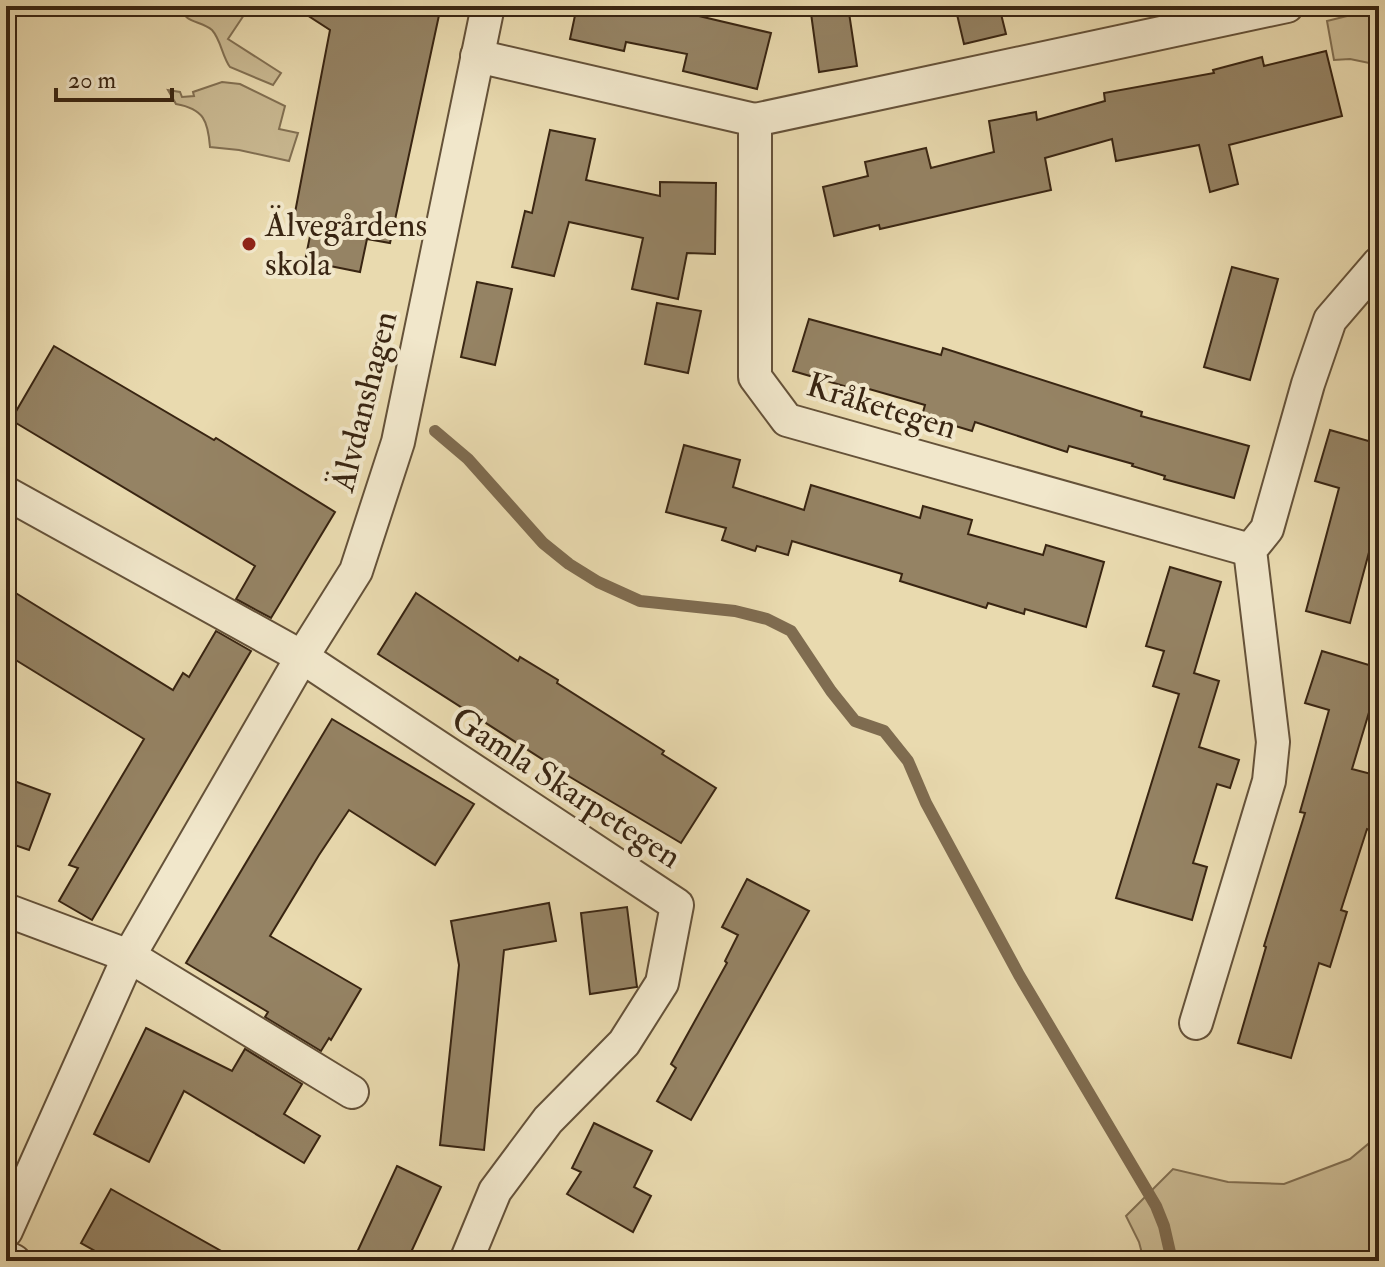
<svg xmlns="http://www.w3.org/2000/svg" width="1385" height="1267" viewBox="0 0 1385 1267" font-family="'IM FELL Double Pica',serif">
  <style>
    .green { fill: #cbbb94; stroke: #827053; stroke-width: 2 }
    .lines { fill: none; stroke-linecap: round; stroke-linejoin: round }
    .stream { stroke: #7f6c50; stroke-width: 12 }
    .building { fill: #958364; stroke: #392512; stroke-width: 2 }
    .street-casing { stroke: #655239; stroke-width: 36 }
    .street { stroke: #f1e7cb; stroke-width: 32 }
    .poi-dot { fill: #8f2418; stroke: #f1e7cb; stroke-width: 3 }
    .labels { text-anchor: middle; stroke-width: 8; stroke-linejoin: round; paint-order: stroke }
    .poi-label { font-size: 34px; fill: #392512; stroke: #f1e7cb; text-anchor: start }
    .street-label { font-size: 34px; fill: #392512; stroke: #f1e7cb }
  </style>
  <rect width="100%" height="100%" fill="#e9daaf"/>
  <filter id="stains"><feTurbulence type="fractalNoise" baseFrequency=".0025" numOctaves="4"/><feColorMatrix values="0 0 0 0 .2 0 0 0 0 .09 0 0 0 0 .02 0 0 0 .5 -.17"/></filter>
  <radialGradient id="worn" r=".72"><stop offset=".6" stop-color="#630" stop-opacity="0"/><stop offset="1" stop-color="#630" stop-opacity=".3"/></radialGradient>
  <g class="green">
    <path d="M250 6 228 39 281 73 273 85 230 67C222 56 221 40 212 30 201 20 184 24 181 7Z"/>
    <path d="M1359 13 1379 14V65L1350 59 1334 60 1327 21Z"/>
    <path d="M222 82 240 84 285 106 279 129 298 133 289 161 239 150 210 147C208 121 204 109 176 104L168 90 180 92 182 97 194 96 193 92Z"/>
    <path d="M1379 1135V1261H1144L1139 1242 1126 1216 1173 1169 1228 1182 1284 1184 1350 1159Z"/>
  </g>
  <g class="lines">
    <path class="stream" d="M435 431 468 459 543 543 569 564 598 582 640 601 735 611 767 619 791 631 831 691 855 721 884 731 908 761 926 803 1019 975 1156 1206 1164 1226 1172 1261"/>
  </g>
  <g class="building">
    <path d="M293 6H441L390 243 367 239 360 272 305 261 312 226 293 223 330 30Z"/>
    <path d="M577 6H687L686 13 771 33 757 89 683 71 687 54 626 42 624 51 570 39Z"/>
    <path d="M810 6H848L857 66 819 72Z"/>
    <path d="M955 6H999L1006 34 964 44Z"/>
    <path d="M1326 51 1342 116 1229 145 1238 184 1210 192 1199 145 1116 161 1112 139 1045 158 1051 190 880 229 879 225 834 236 823 187 868 176 865 162 926 148 931 168 994 152 989 121 1036 112 1037 120 1105 101 1104 93 1214 73 1213 70 1262 57 1264 66Z"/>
    <path d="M550 130 595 139 586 180 660 196V182L716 183 715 254 687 253 678 299 632 289 643 238 569 222 554 276 512 267 525 211 532 213Z"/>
    <path d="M1232 267 1278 279 1250 380 1204 367Z"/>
    <path d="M477 282 512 289 495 365 461 357Z"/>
    <path d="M657 303 701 311 688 373 645 364Z"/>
    <path d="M809 319 941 355 943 348 1142 412 1141 416 1249 446 1234 498 1164 479 1165 476 1132 466 1133 464 1069 446 1067 452 975 422 972 431 922 416 925 405 862 387 861 391 793 371Z"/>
    <path d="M54 346 214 440 216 438 335 512 271 618 236 599 255 566 11 420Z"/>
    <path d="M1330 430 1379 444V515L1350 623 1306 611 1339 488 1315 481Z"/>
    <path d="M684 445 740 460 733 487 804 510 811 485 920 518 923 506 972 520 968 534 1043 555 1046 545 1104 562 1086 627 1025 609 1024 614 988 603 986 608 900 581 902 574 792 541 788 555 757 546 755 551 722 540 726 528 666 512Z"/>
    <path d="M1170 567 1221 582 1194 673 1219 681 1199 747 1239 760 1230 788 1217 784 1193 863 1207 867 1192 920 1116 898 1179 694 1153 686 1164 651 1146 646Z"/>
    <path d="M6 587 173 690 183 673 189 677 216 631 251 651 92 920 59 901 78 868 69 865 144 739 6 654Z"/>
    <path d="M416 593 518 661 520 657 558 680 557 683 664 751 662 754 716 788 681 843 570 777 378 654Z"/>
    <path d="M1322 651 1379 668V679L1352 769 1379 776V805L1372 831 1367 829 1341 910 1347 912 1330 967 1319 963 1291 1058 1238 1043 1266 947 1264 946 1305 813 1300 812 1329 710 1305 703Z"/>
    <path d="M332 719 474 804 435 865 349 810 319 855 270 936 361 989 331 1040 329 1038 321 1051 265 1017 268 1012 186 963Z"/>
    <path d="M6 778 50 794 29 850 6 842Z"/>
    <path d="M747 879 809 911 691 1120 657 1101 676 1068 671 1064 727 963 725 961 738 935 722 927Z"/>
    <path d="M549 903 556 941 504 950 484 1150 440 1145 459 965 451 921Z"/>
    <path d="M627 907 637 987 590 994 581 913Z"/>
    <path d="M146 1028 232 1071 245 1049 302 1084 284 1114 320 1136 304 1163 184 1091 149 1162 94 1134Z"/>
    <path d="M594 1123 652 1151 634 1187 651 1196 633 1232 567 1194 581 1172 572 1168Z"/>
    <path d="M397 1166 441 1187 407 1261H353Z"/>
    <path d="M111 1189 239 1261H113L81 1243Z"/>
  </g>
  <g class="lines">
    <defs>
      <g id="street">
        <path d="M477 56 755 120V377L787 420 1250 550"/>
        <path d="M755 120 1287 6"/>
        <path d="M6 493 302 657 677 905 662 983 624 1043 548 1120 495 1191 466 1261"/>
        <path d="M6 910 129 956 352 1092"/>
        <path d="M1196 1023 1269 781 1273 742 1250 550 1267 529 1308 384 1330 320 1379 263"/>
        <path d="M6 1231 129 956 302 657 356 571 398 442 488 6"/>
        <path d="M6 1257 14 1261"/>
      </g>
    </defs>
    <use href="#street" class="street-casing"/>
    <use href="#street" class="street"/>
  </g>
  <circle class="poi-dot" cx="249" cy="244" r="8"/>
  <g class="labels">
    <g class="poi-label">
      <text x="265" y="236">Älvegårdens<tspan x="265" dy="39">skola</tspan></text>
    </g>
    <g class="street-label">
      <text transform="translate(363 401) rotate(-76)" y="12">Älvdanshagen</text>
      <text transform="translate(882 405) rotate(17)" y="12">Kråketegen</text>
      <text transform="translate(567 787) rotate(33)" y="12">Gamla Skarpetegen</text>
    </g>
  </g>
  <rect width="1385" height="1267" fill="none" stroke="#e9daaf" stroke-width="32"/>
  <rect x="8" y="8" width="1369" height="1251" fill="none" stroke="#392512" stroke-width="4"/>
  <rect x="16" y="16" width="1353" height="1235" fill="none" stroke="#392512" stroke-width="2"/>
  <path d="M56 88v12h116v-12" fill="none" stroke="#392512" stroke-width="4"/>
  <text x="68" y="88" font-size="24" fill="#392512" stroke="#f1e7cb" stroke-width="6" paint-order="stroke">20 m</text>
  <rect width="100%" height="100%" filter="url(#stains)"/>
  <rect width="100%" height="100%" fill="url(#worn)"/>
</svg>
